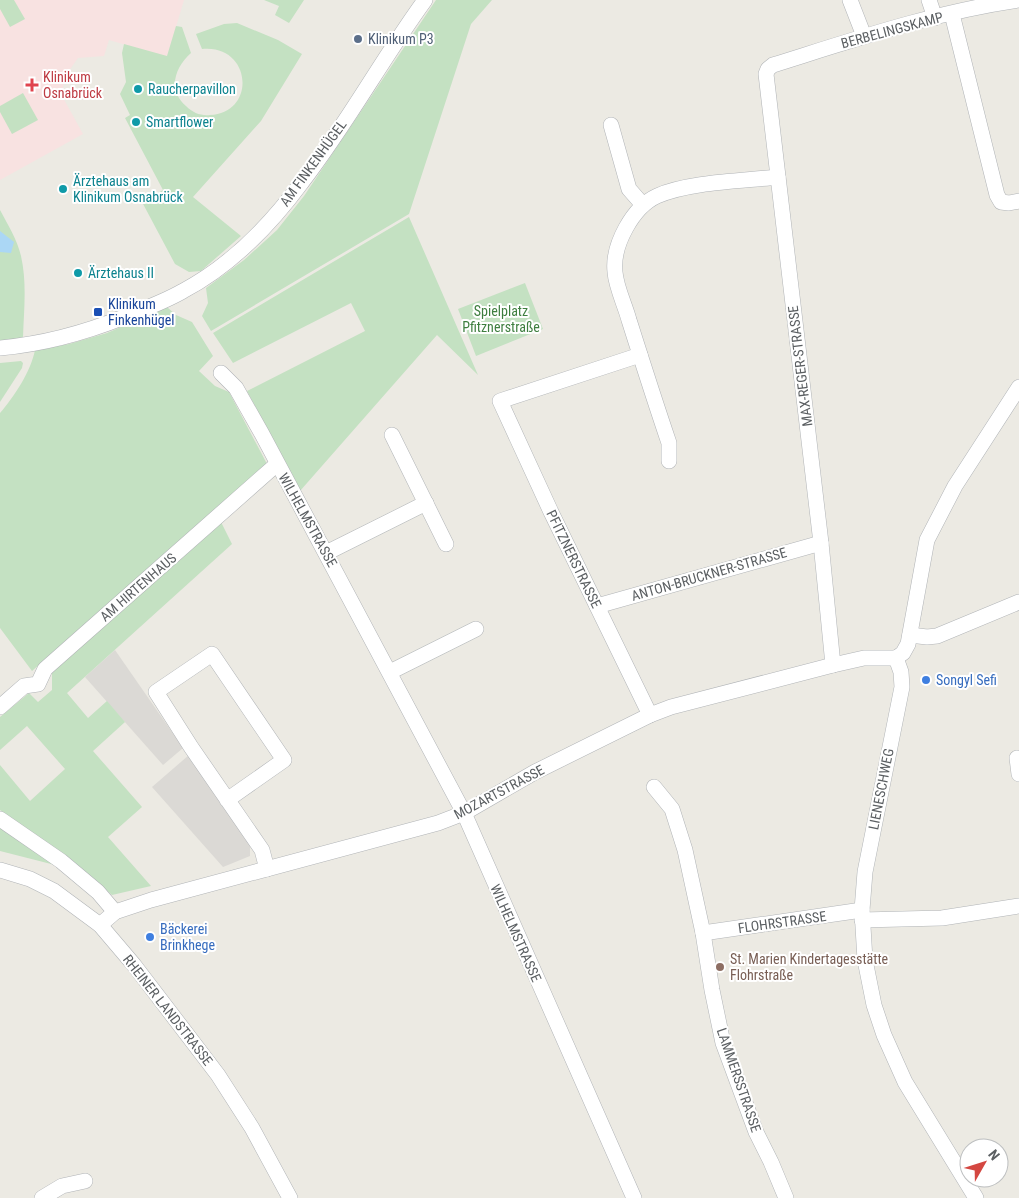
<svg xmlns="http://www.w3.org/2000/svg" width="1019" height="1198" viewBox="0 0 1019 1198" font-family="'Roboto Condensed',sans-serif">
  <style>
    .industrial { fill: #dbd9d5 }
    .medical { fill: #f8e2e1 }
    .green { fill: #c4e1c2 }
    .water { fill: #abd7f5 }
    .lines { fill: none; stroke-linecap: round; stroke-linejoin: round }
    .minor-casing { stroke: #b1b4b7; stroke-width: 16 }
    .minor { stroke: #fff; stroke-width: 15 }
    .service-dot { fill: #5c6f8a; stroke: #fff; stroke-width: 2 }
    .health-dot { fill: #e0444e; stroke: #fff; stroke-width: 2 }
    .culture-dot { fill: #0f9aa8; stroke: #fff; stroke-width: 2 }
    .transit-dot { fill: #1a4fb4; stroke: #fff; stroke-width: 2 }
    .shop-dot { fill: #3f7fe0; stroke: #fff; stroke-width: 2 }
    .education-dot { fill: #8d6e63; stroke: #fff; stroke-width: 2 }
    .labels { text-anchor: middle; stroke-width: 4; stroke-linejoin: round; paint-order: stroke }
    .street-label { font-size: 14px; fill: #5b5f62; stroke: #fff }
    .service-label { font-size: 14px; fill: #4e5e75; stroke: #fff; text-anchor: start }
    .health-label { font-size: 14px; fill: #be3a42; stroke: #fff; text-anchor: start }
    .culture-label { font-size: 14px; fill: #0d838f; stroke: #fff; text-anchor: start }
    .transit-label { font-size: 14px; fill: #164399; stroke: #fff; text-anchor: start }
    .park-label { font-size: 14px; fill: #3e7e3f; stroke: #fff }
    .shop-label { font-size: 14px; fill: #366cbe; stroke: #fff; text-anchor: start }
    .education-label { font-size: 14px; fill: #785e54; stroke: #fff; text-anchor: start }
  </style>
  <rect width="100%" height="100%" fill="#eceae3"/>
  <g class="industrial">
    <path d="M115 650 183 748 163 765 85 677Z"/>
    <path d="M189 755 250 844V856L223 867 152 787Z"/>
  </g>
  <path class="medical" d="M0 0H184L167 57 109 40 104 56 78 58 66 75 61 94 83 134 0 180Z"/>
  <g class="green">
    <path d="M0 0H14L25 19 10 27 0 9Z"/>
    <path d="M264 0H304L289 23 275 15 279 6Z"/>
    <path d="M436 0H492L471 24 409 214 211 331 202 316 208 303 206 288 244 260 277 230 304 196Z"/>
    <path d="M237 23 278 40 302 54 261 121 193 197 241 236 201 271 189 272 175 264 142 202 163 190 125 118 130 115 120 94 126 82 122 53 124 44 167 56 176 26 182 27 191 53C175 67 167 90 186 106 193 113 201 116 210 115 257 113 252 44 202 49L196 34 224 24Z"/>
    <path d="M23 93 38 120 12 134 0 112V106Z"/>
    <path d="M0 210C8 225 17 239 21 256 27 282 24 310 23 337L19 340 0 342Z"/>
    <path d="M409 217 478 375 437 335 300 491 247 391 365 331 351 303 233 363 213 333Z"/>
    <path d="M525 283 543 329 476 356 458 309Z"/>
    <path d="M167 307 176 315 192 322 213 356 199 371 215 386 229 392 267 464 32 671 0 628V413C14 397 31 371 35 350L69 344 107 333Z"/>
    <path d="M21 361 23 363 22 368 0 402V363Z"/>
    <path d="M220 520 232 544 67 693 88 718 107 701 125 722 93 751 142 807 108 837 151 886 112 895 82 869 0 810V765L30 801 65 769 27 726 0 750V717L29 693 38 702 52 690V669Z"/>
    <path d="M0 827 55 865 0 851Z"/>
  </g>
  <path class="water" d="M0 231 14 242 11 253 0 252Z"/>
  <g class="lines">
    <defs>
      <g id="minor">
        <path d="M850 0 864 36"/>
        <path d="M929 0 935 18"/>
        <path d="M952 14 997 195 1001 202 1009 203 1019 201"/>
        <path d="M611 125 629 189 643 205"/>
        <path d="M0 348C44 344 84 333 124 317 144 309 164 302 183 291 230 266 271 224 302 182 347 124 382 59 425 0"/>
        <path d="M640 355 500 401 551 512 650 715"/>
        <path d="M221 373 236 388 262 434 464 813 634 1198"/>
        <path d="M392 435 446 544"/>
        <path d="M669 461V443C655 402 642 361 629 320 625 305 616 287 615 272 612 245 633 207 657 196 688 182 743 181 778 177"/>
        <path d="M326 553 426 503"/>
        <path d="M597 606 821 543"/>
        <path d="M910 635 927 637 937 636 1019 602"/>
        <path d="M896 658 901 672 902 687 865 872 862 910 865 960 874 1005 884 1035 905 1082 976 1198"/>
        <path d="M896 658 903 653 908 644 927 540 955 486 1019 387"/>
        <path d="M833 665 821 543 766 74 768 69 773 65C853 40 935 12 1019 0"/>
        <path d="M390 672 476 629"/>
        <path d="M0 707 24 686 38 684 45 669 277 464"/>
        <path d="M1017 758 1019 774"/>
        <path d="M654 787 672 809 685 850 703 933 712 990 723 1043 756 1132 771 1162 786 1198"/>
        <path d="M227 800 284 760 212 654 156 692 191 747 262 850 267 869"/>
        <path d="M0 819 61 861 98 892 115 912"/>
        <path d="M0 870 30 879 54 891 100 925 134 965 218 1075 252 1128 290 1198"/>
        <path d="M862 920 942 918 1019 906"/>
        <path d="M100 925 115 912 151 900 438 823 464 813 535 772 650 715 671 707 833 665 864 658H896"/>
        <path d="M703 933 862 910"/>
        <path d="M42 1198 62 1186 85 1181"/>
      </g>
    </defs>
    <use href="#minor" class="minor-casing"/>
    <use href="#minor" class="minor"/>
  </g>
  <circle class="service-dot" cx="358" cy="39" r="5"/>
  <path class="health-dot" d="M29.5 77.5h5v5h5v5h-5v5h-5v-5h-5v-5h5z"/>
  <g class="culture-dot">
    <circle cx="138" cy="89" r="5"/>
    <circle cx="136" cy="122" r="5"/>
    <circle cx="63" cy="189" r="5"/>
    <circle cx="78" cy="273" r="5"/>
  </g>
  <rect class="transit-dot" x="93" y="307" width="10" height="10" rx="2.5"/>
  <g class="shop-dot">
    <circle cx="926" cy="680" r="5"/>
    <circle cx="150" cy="937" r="5"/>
  </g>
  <circle class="education-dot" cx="720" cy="967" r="5"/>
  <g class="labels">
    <g class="street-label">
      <text transform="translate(892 30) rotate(-15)" y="5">BERBELINGSKAMP</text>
      <text transform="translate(313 163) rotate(-54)" y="5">AM FINKENHÜGEL</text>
      <text transform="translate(800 366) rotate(-97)" y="5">MAX-REGER-STRASSE</text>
      <text transform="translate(308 520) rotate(61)" y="5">WILHELMSTRASSE</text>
      <text transform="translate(574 559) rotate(64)" y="5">PFITZNERSTRASSE</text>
      <text transform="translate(709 574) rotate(-16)" y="5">ANTON-BRUCKNER-STRASSE</text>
      <text transform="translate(138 587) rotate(-41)" y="5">AM HIRTENHAUS</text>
      <text transform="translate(881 789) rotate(-79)" y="5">LIENESCHWEG</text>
      <text transform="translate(499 792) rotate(-28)" y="5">MOZARTSTRASSE</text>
      <text transform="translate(782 922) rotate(-8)" y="5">FLOHRSTRASSE</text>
      <text transform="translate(516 933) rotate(66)" y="5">WILHELMSTRASSE</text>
      <text transform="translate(168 1010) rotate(52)" y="5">RHEINER LANDSTRASSE</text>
      <text transform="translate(739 1080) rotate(71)" y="5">LAMMERSSTRASSE</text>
    </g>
    <g class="service-label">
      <text x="368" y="44">Klinikum P3</text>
    </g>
    <g class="health-label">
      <text x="43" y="82">Klinikum<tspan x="43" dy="16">Osnabrück</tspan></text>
    </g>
    <g class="culture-label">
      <text x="148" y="94">Raucherpavillon</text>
      <text x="146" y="127">Smartflower</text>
      <text x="73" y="186">Ärztehaus am<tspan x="73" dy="16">Klinikum Osnabrück</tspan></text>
      <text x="88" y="278">Ärztehaus II</text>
    </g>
    <g class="transit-label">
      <text x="108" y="309">Klinikum<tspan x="108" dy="16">Finkenhügel</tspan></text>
    </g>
    <g class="park-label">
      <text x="501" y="316">Spielplatz<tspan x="501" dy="16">Pfitznerstraße</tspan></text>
    </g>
    <g class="shop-label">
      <text x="936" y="685">Songyl Sefi</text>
      <text x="160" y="934">Bäckerei<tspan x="160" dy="16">Brinkhege</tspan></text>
    </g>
    <g class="education-label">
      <text x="730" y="964">St. Marien Kindertagesstätte<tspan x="730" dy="16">Flohrstraße</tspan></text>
    </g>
  </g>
  <g transform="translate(984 1163) rotate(51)"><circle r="24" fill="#ffffff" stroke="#bdbfc0"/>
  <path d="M0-4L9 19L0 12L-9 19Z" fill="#d44741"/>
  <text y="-8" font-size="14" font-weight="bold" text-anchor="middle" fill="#5b5f62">N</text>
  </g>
</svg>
